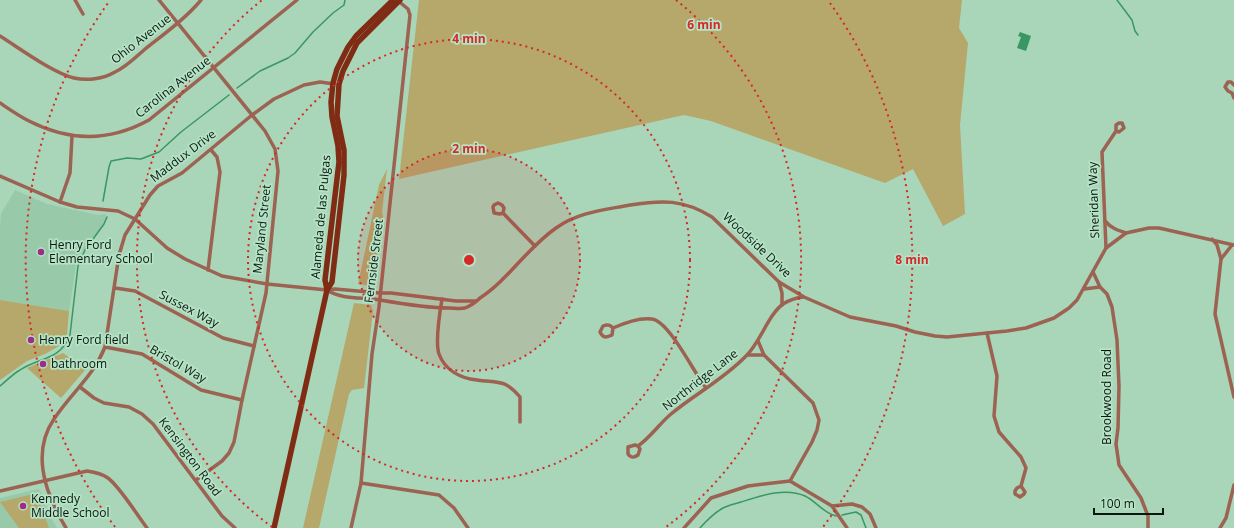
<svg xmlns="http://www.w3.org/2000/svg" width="1234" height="528" viewBox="0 0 1234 528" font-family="'Open Sans',sans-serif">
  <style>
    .built { fill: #98caaa }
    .green { fill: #b6a76b }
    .water { fill: #3a9764 }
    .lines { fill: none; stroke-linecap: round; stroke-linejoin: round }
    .stream { stroke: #3a9764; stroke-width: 1.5 }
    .street { stroke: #9c6252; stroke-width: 3.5 }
    .secondary { stroke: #802c15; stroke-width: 5.5 }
    .ring { fill: none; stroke: #d62828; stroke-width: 2; stroke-dasharray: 2 4 }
    .poi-dot { fill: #9d2b88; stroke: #b6e2c5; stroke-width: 1.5 }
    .labels { text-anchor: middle; stroke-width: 3.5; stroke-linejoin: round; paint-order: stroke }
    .street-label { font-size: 12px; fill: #09190f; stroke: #b6e2c5 }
    .poi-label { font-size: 12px; fill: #09190f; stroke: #b6e2c5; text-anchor: start }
    .centre { fill: #d62828; stroke: #b6e2c5; stroke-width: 2 }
    .ring-label { font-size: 12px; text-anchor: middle; font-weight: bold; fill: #d62828; stroke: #b6e2c5; stroke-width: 3.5; stroke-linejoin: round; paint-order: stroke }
  </style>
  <rect width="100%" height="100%" fill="#a9d5b8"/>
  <g class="built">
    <path d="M15 190 47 204 98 215 106 214V221L77 259 69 311 0 300V228L1 214Z"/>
    <path d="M38 489 40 490 49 515 57 528H0V498Z"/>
  </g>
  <g class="green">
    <path d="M419 0H962L959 28 968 43 960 125 965 214 943 226 913 169 885 183 711 121 684 115 399 179Z"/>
    <path d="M387 169 382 212 383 216 374 285 372 286 358 284 379 185Z"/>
    <path d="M0 300 69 311 67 335 59 346 45 354 27 361 0 380Z"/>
    <path d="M354 303 371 305 373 311 364 388 352 390 349 394 319 528H303Z"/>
    <path d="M63 353 86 369 61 398 27 368Z"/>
    <path d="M33 494 37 496 49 528H19L0 502Z"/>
  </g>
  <path class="water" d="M1020 32 1031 36 1026 51 1017 48 1021 37 1018 36Z"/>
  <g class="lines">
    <g class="stream">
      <path d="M1117 0 1132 20 1135 31 1138 35"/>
      <path d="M237 88 260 71 288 58 295 53 313 32 333 13 344 5 345 0"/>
      <path d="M103 201 109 167 111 161 127 158 141 159 159 152 181 132 229 95"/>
      <path d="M0 386C6 381 13 374 20 370 39 357 60 361 70 335L78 266 85 250 104 224 107 217"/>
      <path d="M842 515 856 512 861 515 866 528"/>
      <path d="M700 528C707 520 714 513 723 508 729 505 735 504 741 502 760 496 785 487 805 496 816 501 823 513 836 516"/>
    </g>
    <g class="street">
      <path d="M75 0 83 14"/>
      <path d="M159 0 265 131 275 149 278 171 266 293 242 400 234 442 229 453 222 461 196 480"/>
      <path d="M0 36C19 48 53 73 74 78 87 81 103 79 115 72 126 67 135 58 144 50 164 34 185 19 201 0"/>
      <path d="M1234 85 1231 82H1228L1225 87 1228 91 1232 93 1234 98"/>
      <path d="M0 103C9 109 19 116 29 121 70 142 109 142 149 120L297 0"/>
      <path d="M0 176 60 202 77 207 118 211 135 219 167 248 185 259 222 276 267 284 327 290 335 289 380 293H391L456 301H476"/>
      <path d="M60 202 70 173 72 136"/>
      <path d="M503 213 500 214 494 213 493 207 494 205 498 203 502 205 504 208 503 213 535 246"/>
      <path d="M1105 221C1111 228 1117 230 1126 233"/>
      <path d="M1212 239 1217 245 1221 259"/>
      <path d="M1232 245 1221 259 1215 314 1234 397"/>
      <path d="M1106 248 1102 152 1116 131 1119 132 1124 128 1122 123H1119L1116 125V131"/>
      <path d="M208 270 220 172 217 157 211 150"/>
      <path d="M1093 272 1100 287 1107 294 1112 307 1117 340 1119 386 1118 428 1116 444 1119 465 1141 498 1148 516V528"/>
      <path d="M779 282 782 293V305"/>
      <path d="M115 288 135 291 223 338 254 346"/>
      <path d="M1084 289 1100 287"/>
      <path d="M327 290C342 300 363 297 380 300 403 304 426 308 449 308 454 308 460 309 465 308 470 306 476 302 480 298 509 279 527 248 556 228 578 212 604 210 630 205 662 200 683 199 712 217L779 282 804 297 850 317 896 326 915 332 935 336 947 337 1007 331 1026 328 1054 318 1069 308 1077 300 1106 248 1126 233 1149 228H1159L1234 245"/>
      <path d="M442 299C440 311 435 342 439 354 445 370 460 378 477 380 498 383 505 379 520 397V422"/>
      <path d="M613 328 612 335C606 338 603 338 600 332L603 326C608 324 610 325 613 328 624 323 639 317 652 319 669 321 694 373 706 388"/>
      <path d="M987 333 997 376 994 416 999 432 1021 457 1026 468 1021 486 1017 488 1015 491V494L1020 497 1024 494 1025 492 1021 486"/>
      <path d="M758 341 764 355 813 403 819 420 817 430 812 442 790 481"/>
      <path d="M105 347 142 354 201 390 242 400"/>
      <path d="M748 355H764"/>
      <path d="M80 387 94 398 104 403 129 407 142 414 153 424 222 516 235 528"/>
      <path d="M638 446 635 445 628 447V454C631 458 634 458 638 455L640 449 638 446C651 437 659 424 671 414 695 394 724 379 746 356 760 343 768 315 783 304 789 300 796 298 803 297"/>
      <path d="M361 483 439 495 454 508 468 528"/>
      <path d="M0 491 87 471C94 472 101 473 108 478 120 487 137 515 147 528"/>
      <path d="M832 506 847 528"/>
      <path d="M66 528C46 495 30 454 54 419 71 393 93 377 105 347L119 255 125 235 150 195 158 186 182 173 252 115 274 99 304 85 320 82 334 84"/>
      <path d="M351 528 361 483 372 354 379 307 410 15 408 9 397 0"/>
      <path d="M684 528 711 498 748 486 790 481 832 506 852 504 862 507 870 514 876 528"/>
      <path d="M1220 528 1226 518 1234 485"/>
    </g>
    <g class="secondary">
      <path d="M327 290 325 280 339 162 338 146 332 117 331 102 333 83 337 69 348 47 356 36 393 0"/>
      <path d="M274 528 327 290 332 282 344 175V150L337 116 339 84 343 71 357 43 400 0"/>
    </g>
  </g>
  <circle cx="469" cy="260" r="111" fill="#d62828" fill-opacity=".12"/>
  <g class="ring">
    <circle cx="469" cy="260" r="111"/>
    <circle cx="469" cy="260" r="221"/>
    <path d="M272 527A332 332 0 0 1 262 0M676 0A332 332 0 0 1 666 527"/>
    <path d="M115 527A443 443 0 0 1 108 3M830 3A443 443 0 0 1 823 527"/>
  </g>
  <g class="poi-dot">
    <circle cx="41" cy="252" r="4"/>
    <circle cx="31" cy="340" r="4"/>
    <circle cx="43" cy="364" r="4"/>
    <circle cx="23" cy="506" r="4"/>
  </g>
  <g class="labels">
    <g class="street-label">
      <text transform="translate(141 39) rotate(-38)" y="4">Ohio Avenue</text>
      <text transform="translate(173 87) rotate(-38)" y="4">Carolina Avenue</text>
      <text transform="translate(183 156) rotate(-37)" y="4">Maddux Drive</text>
      <text transform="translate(1094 200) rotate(-92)" y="4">Sheridan Way</text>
      <text transform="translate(321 217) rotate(-85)" y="4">Alameda de las Pulgas</text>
      <text transform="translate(262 229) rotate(-84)" y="4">Maryland Street</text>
      <text transform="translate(757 245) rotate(43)" y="4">Woodside Drive</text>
      <text transform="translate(374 261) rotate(-83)" y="4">Fernside Street</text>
      <text transform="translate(189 309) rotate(28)" y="4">Sussex Way</text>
      <text transform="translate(178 364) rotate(30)" y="4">Bristol Way</text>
      <text transform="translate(700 380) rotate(-38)" y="4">Northridge Lane</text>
      <text transform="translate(1107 397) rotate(-90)" y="4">Brookwood Road</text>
      <text transform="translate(190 457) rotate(53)" y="4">Kensington Road</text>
    </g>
    <g class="poi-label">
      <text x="49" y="249">Henry Ford<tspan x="49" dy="14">Elementary School</tspan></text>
      <text x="39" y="344">Henry Ford field</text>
      <text x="51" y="368">bathroom</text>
      <text x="31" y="503">Kennedy<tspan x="31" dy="14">Middle School</tspan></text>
    </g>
  </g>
  <circle cx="469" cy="260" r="6" class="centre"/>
  <g class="ring-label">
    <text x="704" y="29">6 min</text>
    <text x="469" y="43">4 min</text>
    <text x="469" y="153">2 min</text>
    <text x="912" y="264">8 min</text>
  </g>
  <path d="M1094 508v6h69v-6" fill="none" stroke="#09190f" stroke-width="2"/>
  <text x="1100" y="508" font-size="12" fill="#09190f" stroke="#b6e2c5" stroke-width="3" paint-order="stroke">100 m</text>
</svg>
